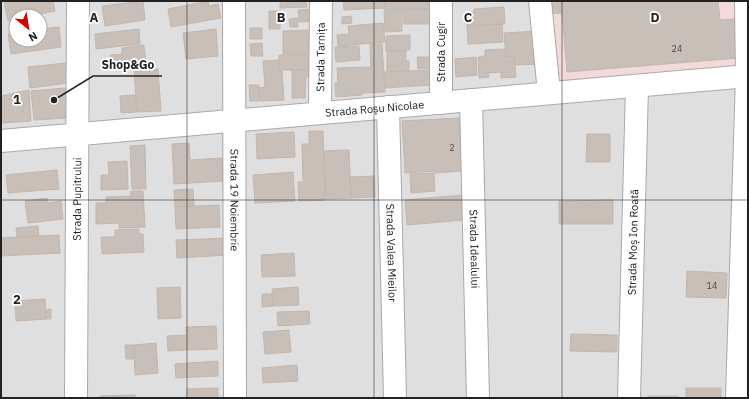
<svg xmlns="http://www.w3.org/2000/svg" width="749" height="399" viewBox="0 0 749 399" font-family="'IBM Plex Sans',sans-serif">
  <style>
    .residential { fill: #e0dfdf; fill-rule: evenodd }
    .commercial { fill: #f2dad9 }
    .building { fill: #c7bfb8; stroke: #c4b6ab }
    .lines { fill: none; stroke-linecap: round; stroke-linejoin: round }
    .minor-casing { stroke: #a9a9a9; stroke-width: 24 }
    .minor { stroke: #fff; stroke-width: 22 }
    .grid { fill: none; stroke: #222; stroke-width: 1; stroke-opacity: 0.55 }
    .labels { text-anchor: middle; stroke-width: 3.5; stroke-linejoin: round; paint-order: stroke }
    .number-label { font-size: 9px; fill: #4b4948 }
    .street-label { font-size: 11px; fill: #222; stroke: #fff }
    .grid-label { font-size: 13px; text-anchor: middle; font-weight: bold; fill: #222; stroke: #fff; stroke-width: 3.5; stroke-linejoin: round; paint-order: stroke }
    .leader { fill: none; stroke: #222; stroke-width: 1.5 }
    .callout-dot { fill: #222; stroke: #fff; stroke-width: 1.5 }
    .callout-label { font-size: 12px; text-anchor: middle; font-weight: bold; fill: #222; stroke: #fff; stroke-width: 3.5; stroke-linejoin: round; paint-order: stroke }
  </style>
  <rect width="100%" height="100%" fill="#f2efe9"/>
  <path class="residential" d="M1 1H748V398H1ZM16 16H40V40H16Z"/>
  <path class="commercial" d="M545 1H748V67L553 85Z"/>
  <g class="building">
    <path d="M4 1H53L55 11 30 16H16V19L8 21Z"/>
    <path d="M143 1 145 20 105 26 102 6Z"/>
    <path d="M208 1 209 6 218 4 221 18 171 27 168 9Z"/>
    <path d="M280 1H306L307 7 280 8Z"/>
    <path d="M343 1H385V8L344 10Z"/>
    <rect x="385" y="1" width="46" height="8"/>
    <path d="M546 1H718L720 20 736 19 739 58 567 72 562 13 547 14Z"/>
    <path d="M504 7 505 24 467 26 466 13 474 12V9Z"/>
    <path d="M314 9 315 21 299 22 298 10Z"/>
    <path d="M430 9V24H404L403 10Z"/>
    <path d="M384 10H402V31L385 32Z"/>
    <path d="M269 11H281L280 29H269Z"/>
    <path d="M351 16 352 23 342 24V17Z"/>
    <path d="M297 18 298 27H290L289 19Z"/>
    <path d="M383 23 385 42 338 46 337 35 349 34 348 26Z"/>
    <path d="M502 24 503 42 468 44 467 26Z"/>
    <path d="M59 27 61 47 11 54 8 34 16 33V40H40V29Z"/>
    <rect x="250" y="28" width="12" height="11"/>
    <path d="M139 29 140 44 96 49 95 34Z"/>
    <path d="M216 29 218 56 186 59 183 33Z"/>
    <path d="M311 30 312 54H283V31Z"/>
    <path d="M538 31 540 64 515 65 514 56 506 57 504 33Z"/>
    <path d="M410 35V50L386 51V36Z"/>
    <path d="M262 43 263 56H251L250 44Z"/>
    <path d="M370 44H382L385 92 362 93V95L336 97 335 83H338L337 68 371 67Z"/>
    <path d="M144 45 146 65 111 70 110 55 122 54V48Z"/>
    <path d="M359 46 360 60 336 62 335 47Z"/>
    <path d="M505 49 506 57 514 56 516 77 501 78V72L488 73 489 77 479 78 478 57 485 56V50Z"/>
    <path d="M387 51H406V61H409V71H387Z"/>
    <path d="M279 55H308V57H313V70H279Z"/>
    <path d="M417 57H432L433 68 418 69Z"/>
    <path d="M476 57 477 75 456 77 455 59Z"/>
    <path d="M278 60 279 71H282L284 100 260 101 259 88 265 87 263 61Z"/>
    <path d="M66 63 68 83 30 88 28 67Z"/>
    <path d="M158 69 161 111 137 112 134 70Z"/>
    <path d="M292 70H311V77H306L305 98H292Z"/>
    <path d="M430 70 431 85 385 88 384 72Z"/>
    <path d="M249 85H259V101H250Z"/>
    <path d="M65 88 67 118 34 120 31 91Z"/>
    <path d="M29 90 31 121 1 123V96Z"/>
    <path d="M135 95 137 112 121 113 120 96Z"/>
    <path d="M459 118 462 171 435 173V171L405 173 402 121Z"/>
    <path d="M309 131H323L325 200 299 201 298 182H303L302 144H309Z"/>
    <path d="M294 132 295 157 257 159 256 134Z"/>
    <path d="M587 134H610V162H586Z"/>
    <path d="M189 143 190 160 222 158 223 181 174 184 172 144Z"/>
    <path d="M145 145 146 189H132L130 146Z"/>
    <path d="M349 150 351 198 326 199 324 151Z"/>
    <path d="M127 161 128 189 101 190V175H109L108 162Z"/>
    <path d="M57 170 59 189 8 193 6 175Z"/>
    <path d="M293 172 295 201 255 203 253 175Z"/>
    <path d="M434 173 435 191 411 193 410 174Z"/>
    <path d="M374 176 375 197 351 198 350 177Z"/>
    <path d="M193 189 194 206 175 207 174 190Z"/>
    <path d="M131 191H143L145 227 119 228V223L96 224V203H106V197L131 196Z"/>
    <path d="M462 195 464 220 407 225 405 200Z"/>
    <path d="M47 198 48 203 61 201 63 219 28 223 25 201Z"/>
    <path d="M613 200V224H559V201Z"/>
    <path d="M219 205 220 227 176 229 175 207Z"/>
    <path d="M38 226 39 237 17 238 16 228Z"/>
    <path d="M139 229V234H143L144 252 102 254 101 237H115V230Z"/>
    <path d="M59 235 60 253 1 256V238Z"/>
    <path d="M227 238 228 255 177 258 176 240Z"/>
    <path d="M294 253 295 276 262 277 261 255Z"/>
    <path d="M687 271 727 273 726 298 686 297Z"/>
    <path d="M180 287 181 318 158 319 157 288Z"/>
    <path d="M298 287 299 305 273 306 272 289Z"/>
    <path d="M262 294H272L273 306 262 307Z"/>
    <path d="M45 299 46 319 16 321 15 301Z"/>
    <path d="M51 309V319H46V310Z"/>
    <path d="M309 311 310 324 278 326 277 312Z"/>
    <path d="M216 326 217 349 187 350 186 327Z"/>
    <path d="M289 330 291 352 265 354 263 332Z"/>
    <path d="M571 334 617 335V352L570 351Z"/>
    <path d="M187 335V350L168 351 167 336Z"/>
    <path d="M156 343 158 373 135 375 134 345Z"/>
    <path d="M125 345H134V359H126Z"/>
    <path d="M218 361V376L176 378 175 364Z"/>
    <path d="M297 365 298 381 263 383 262 368Z"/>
    <path d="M218 388V398H187V389Z"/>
    <rect x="686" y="388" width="35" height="10"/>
    <path d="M135 395V398H100V396Z"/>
    <rect x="648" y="396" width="30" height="2"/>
  </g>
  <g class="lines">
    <defs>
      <g id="minor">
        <path id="s1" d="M234 1 235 398"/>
        <path d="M540 1 549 93"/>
        <path id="s2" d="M471 100 478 398"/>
        <path d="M441 103V1"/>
        <path id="s3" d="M388 107 395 398"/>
        <path id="s4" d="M320 113 321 1"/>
        <path id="s5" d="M1 141 748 76"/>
        <path id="s6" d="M76 398 78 1"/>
        <path id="s7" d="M629 398 637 86"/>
        <path d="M737 398 747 77 746 1"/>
      </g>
    </defs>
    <use href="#minor" class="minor-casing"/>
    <use href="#minor" class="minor"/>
  </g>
  <path class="grid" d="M187 1V398M374 1V398M562 1V398M1 200H748"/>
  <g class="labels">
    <g class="number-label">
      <text x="677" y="52">24</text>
      <text x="452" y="151">2</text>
      <text x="712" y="289">14</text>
    </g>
    <g class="street-label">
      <text transform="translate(441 52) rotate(-90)" y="4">Strada Cugir</text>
      <text dy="4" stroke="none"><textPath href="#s4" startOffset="56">Strada Tarnița</textPath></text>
      <text dy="4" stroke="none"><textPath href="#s5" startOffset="375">Strada Roșu Nicolae</textPath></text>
      <text dy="4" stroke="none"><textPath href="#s6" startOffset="199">Strada Pupitrului</textPath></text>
      <text dy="4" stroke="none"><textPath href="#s1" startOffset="199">Strada 19 Noiembrie</textPath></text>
      <text dy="4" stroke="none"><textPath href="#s7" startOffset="156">Strada Moș Ion Roată</textPath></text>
      <text dy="4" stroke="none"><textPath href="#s2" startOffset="149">Strada Idealului</textPath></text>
      <text dy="4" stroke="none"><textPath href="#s3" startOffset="146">Strada Valea Mieilor</textPath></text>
    </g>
  </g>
  <g class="grid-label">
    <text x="94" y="22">A</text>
    <text x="281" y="22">B</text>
    <text x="468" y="22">C</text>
    <text x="655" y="22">D</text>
    <text x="17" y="104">1</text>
    <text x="17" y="304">2</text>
  </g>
  <path class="leader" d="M54 100L93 76H162"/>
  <circle class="callout-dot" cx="54" cy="100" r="4"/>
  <g class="callout-label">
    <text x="128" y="69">Shop&amp;Go</text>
  </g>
  <rect width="749" height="399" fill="none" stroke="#222222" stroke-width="4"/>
  <g transform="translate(28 28) rotate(150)"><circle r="19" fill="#ffffff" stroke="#a7a7a7"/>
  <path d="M0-3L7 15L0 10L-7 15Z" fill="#d40000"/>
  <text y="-6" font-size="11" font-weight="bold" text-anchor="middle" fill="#222222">N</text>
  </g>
</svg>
